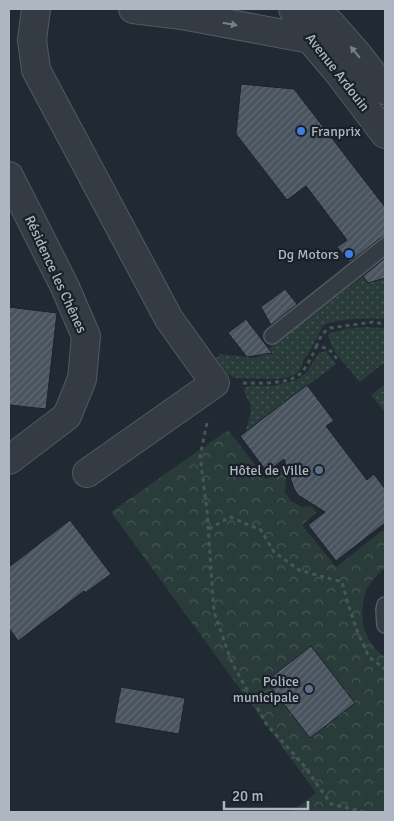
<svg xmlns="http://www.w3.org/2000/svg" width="394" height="821" viewBox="0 0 394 821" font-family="Signika,sans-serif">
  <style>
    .grass { fill: url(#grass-dots) }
    .park { fill: url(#park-crowns) }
    .building { fill: url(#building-hatch); stroke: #1b222a }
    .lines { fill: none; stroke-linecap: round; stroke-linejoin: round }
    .service-casing { stroke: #515962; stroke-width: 18 }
    .minor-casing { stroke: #515962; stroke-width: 30 }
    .tertiary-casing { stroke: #515962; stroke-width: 30 }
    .path { stroke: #465758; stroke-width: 3; stroke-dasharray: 4 4; stroke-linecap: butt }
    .service { stroke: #343b43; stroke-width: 15 }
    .minor { stroke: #343b43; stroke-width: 28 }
    .tertiary { stroke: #343b43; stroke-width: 28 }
    .oneway { fill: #777f88 }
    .shop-dot { fill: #3f7fe0; stroke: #192028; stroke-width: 2 }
    .service-dot { fill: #5c6f8a; stroke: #192028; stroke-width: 2 }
    .labels { text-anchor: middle; stroke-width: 4.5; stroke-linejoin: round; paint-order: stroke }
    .street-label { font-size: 14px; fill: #aeb6c1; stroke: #192028 }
    .poi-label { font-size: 14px; fill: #aeb6c1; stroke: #192028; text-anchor: end }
  </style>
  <defs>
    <pattern id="grass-dots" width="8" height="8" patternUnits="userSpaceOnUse" patternTransform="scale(1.25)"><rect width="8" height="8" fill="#293c3a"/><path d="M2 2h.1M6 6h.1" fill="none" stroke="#465655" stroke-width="1.8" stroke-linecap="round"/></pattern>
    <pattern id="park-crowns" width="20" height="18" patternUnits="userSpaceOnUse" patternTransform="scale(1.25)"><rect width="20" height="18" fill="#293c3a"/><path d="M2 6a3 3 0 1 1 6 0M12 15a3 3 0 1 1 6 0" fill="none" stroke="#465655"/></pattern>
    <pattern id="building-hatch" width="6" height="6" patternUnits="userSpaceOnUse" patternTransform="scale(1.25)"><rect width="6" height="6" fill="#49545f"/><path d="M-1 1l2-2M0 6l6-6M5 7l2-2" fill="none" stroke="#616a74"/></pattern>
  </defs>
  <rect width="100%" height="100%" fill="#212a32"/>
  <g class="grass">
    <path d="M363 276 368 283 385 278V319C370 318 335 318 323 326L309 353 303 361 301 368 295 375 288 377 278 379 235 378 228 374 216 358 219 356V354L257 358Z"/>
    <path d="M365 327 385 328V362L360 382C349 368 330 351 328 334L344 329Z"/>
    <path d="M326 351 336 364 246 432C247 424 251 415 251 407 250 400 243 395 244 388L250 386H273L296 380 306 373 319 353Z"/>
    <path d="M385 384V409L383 410 371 395Z"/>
  </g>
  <path class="park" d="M228 430 266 479 282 468 286 476 285 492 291 501 302 507 312 506 316 513 302 525 336 567 383 530 385 533V568C378 574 372 580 367 588 365 591 365 595 364 599 359 622 365 643 385 657V812H291L316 793 111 512Z"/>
  <g class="building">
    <path d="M241 84 294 89 385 207V237L379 239 350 262 337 247 347 240 306 186 287 200 236 134Z"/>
    <path d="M385 258V278L368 283 363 276Z"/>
    <path d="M285 289 297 304 271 325 261 307Z"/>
    <path d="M9 307 57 313 46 409 9 405Z"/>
    <path d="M246 319 272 353 247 357 228 333Z"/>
    <path d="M307 385 334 421 326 426 367 480 374 474 385 489V523L336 561 308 525 325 512 298 495 294 489 284 459 267 472 240 436Z"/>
    <path d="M70 520 111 574 85 593 84 591 18 641 9 628V567Z"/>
    <path d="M311 646 355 703 310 738 266 681Z"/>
    <path d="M121 687 185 698 179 734 114 723Z"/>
  </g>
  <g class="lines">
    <defs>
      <g id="service">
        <path d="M272 336 385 246"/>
        <path d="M385 605 384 610 385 625"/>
      </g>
      <g id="minor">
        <path d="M36 9 32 40 36 70 169 319 215 383 87 473"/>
        <path d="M9 176 65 287 86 336 82 379 67 416 9 460"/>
      </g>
      <g id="tertiary">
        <path d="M133 9 182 15 310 39"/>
        <path d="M293 9 310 39 338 72 385 134"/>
        <path d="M310 9 330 23 358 55 385 90"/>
      </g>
    </defs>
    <use href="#service" class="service-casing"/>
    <use href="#minor" class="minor-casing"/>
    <use href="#tertiary" class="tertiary-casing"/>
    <g class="path">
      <path d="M316 347 322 334 330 328 373 322 385 324"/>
      <path d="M243 383C258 383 287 385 300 374 307 367 312 356 316 347 330 347 331 351 339 362"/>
      <path d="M207 423 200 456 207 511 214 612 232 663 267 725 302 763 331 804 364 812"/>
      <path d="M209 529 230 517 261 530 274 552 299 570 342 582 348 604 358 633 369 657 385 669"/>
    </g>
    <use href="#service" class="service"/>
    <use href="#minor" class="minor"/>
    <use href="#tertiary" class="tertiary"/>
  </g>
  <defs><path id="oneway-solid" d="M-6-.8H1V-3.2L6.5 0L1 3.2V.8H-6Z" transform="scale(1.25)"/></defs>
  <g class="oneway">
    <use href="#oneway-solid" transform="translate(230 24) rotate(10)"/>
    <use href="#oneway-solid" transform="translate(355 52) rotate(-130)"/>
  </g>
  <g class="shop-dot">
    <circle cx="301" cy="131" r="5"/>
    <circle cx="349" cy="254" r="5"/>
  </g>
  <g class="service-dot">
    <circle cx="319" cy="470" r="5"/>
    <circle cx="309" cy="689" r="5"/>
  </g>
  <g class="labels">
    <g class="street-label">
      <text transform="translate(338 72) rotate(52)" y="5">Avenue Ardouin</text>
      <text transform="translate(56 274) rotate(65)" y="5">Résidence les Chênes</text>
    </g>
    <g class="poi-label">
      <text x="311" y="136" text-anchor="start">Franprix</text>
      <text x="339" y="259">Dg Motors</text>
      <text x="309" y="475">Hôtel de Ville</text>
      <text x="299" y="686">Police<tspan x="299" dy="16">municipale</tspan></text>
    </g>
  </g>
  <rect width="394" height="821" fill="none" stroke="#aeb6c1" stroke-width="20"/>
  <path d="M224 801v8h84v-8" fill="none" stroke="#aeb6c1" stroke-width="2.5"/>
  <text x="232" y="801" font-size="15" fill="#aeb6c1" stroke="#192028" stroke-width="4" paint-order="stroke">20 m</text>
</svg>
